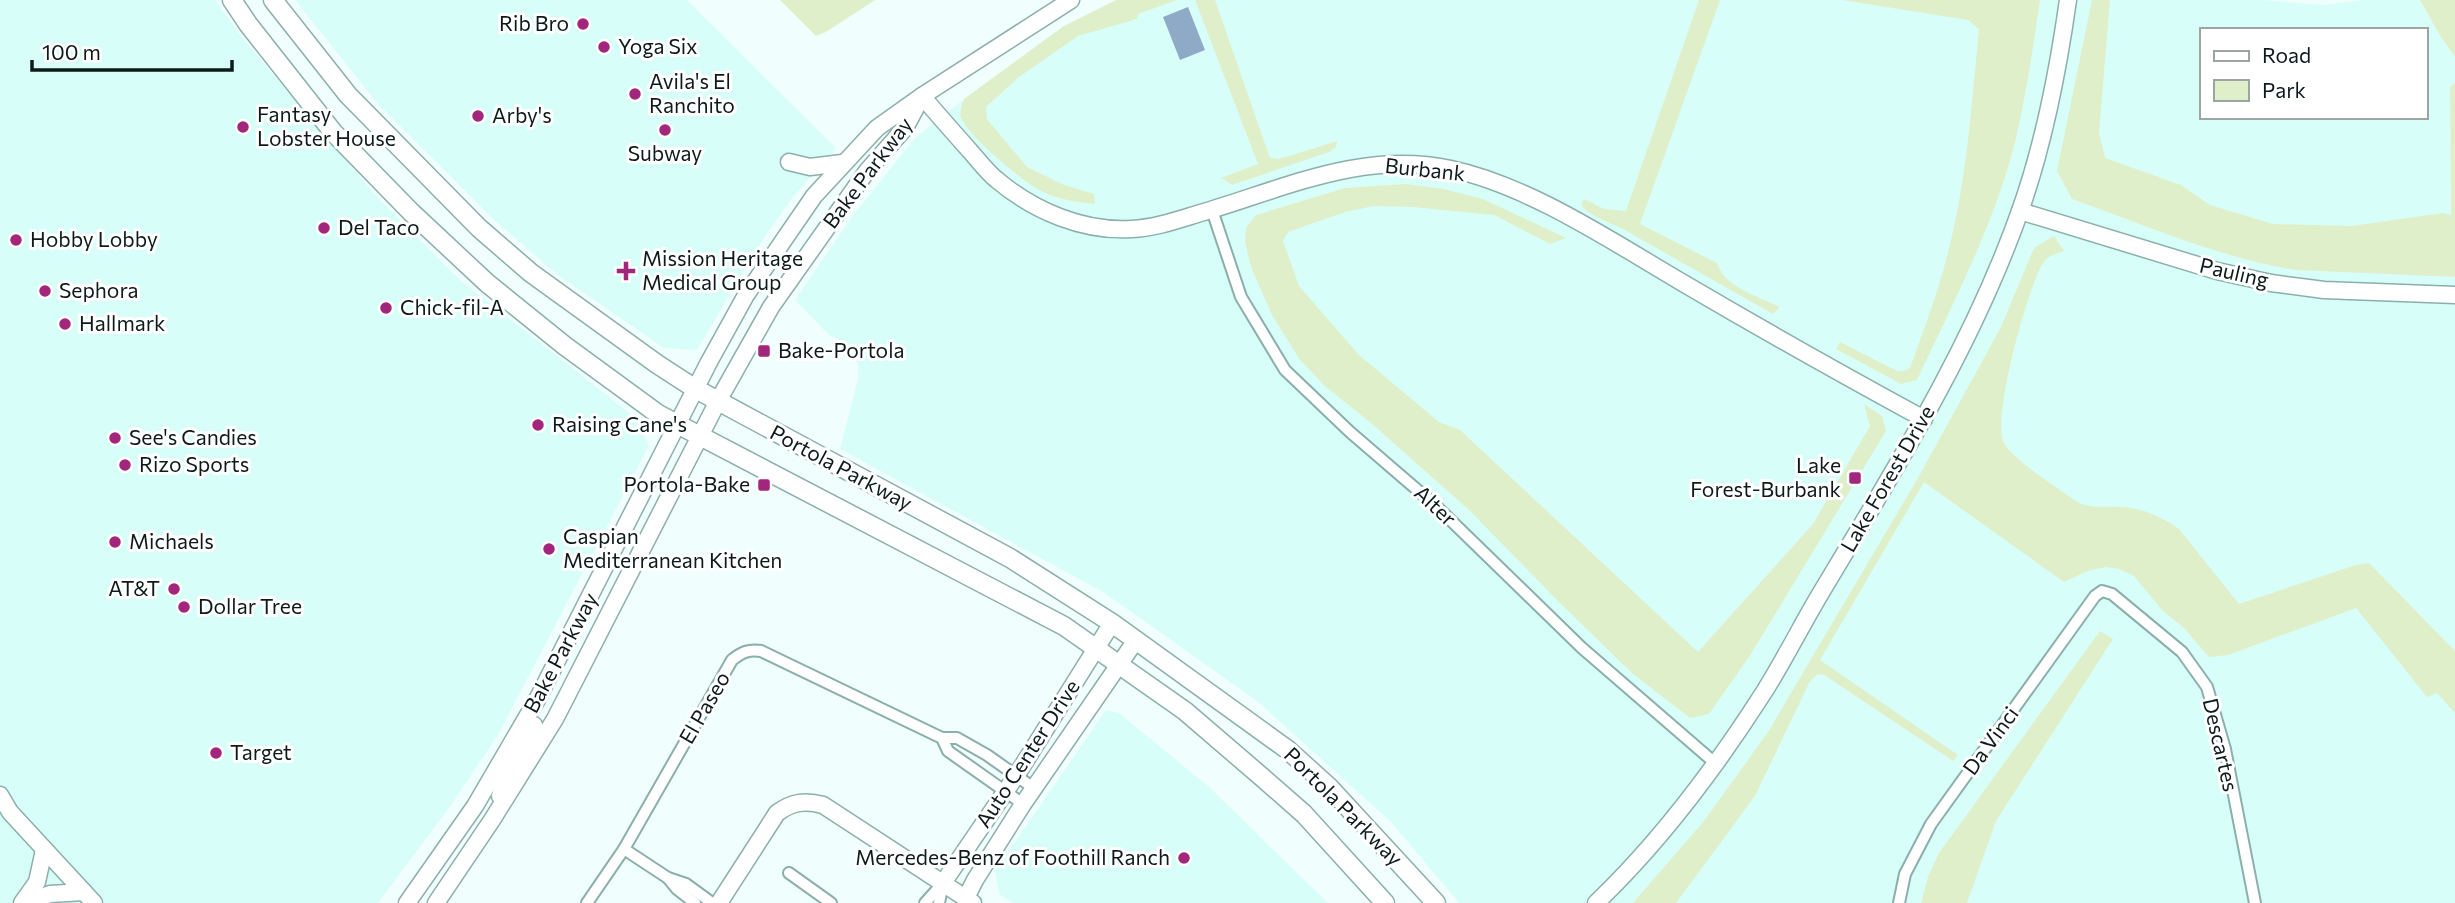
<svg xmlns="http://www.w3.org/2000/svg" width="2455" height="903" viewBox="0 0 2455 903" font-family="Commissioner,sans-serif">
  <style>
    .built { fill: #d8fefa; fill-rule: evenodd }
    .green { fill: #dfefca }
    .water { fill: #8faac7 }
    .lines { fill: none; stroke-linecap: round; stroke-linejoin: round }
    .street-casing { stroke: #8bafab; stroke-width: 14 }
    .secondary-casing { stroke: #8bafab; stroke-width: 19 }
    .primary-casing { stroke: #8bafab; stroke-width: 21 }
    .street { stroke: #fff; stroke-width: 10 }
    .secondary { stroke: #fff; stroke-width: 16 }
    .primary { stroke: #fff; stroke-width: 18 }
    .poi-dot { fill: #a2267b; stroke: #fff; stroke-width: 2.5 }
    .labels { text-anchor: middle; stroke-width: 6; stroke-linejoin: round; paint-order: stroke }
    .poi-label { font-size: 21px; fill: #0c1a19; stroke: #fff; text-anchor: start }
    .street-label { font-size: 21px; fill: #0c1a19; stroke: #fff }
  </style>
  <rect width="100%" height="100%" fill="#f0fffd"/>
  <g class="built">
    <path d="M0 0H215L239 34 376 196 461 281 636 418 649 446 498 735 449 808 378 903H0Z"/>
    <path d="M295 0H687L836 148 792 198 756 250 697 350 664 348 559 276 492 218 378 104Z"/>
    <path d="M1116 0H2263L2323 5 2363 0H2420L2439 34 2455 57V83L2450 87 2451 216 2448 276 2455 277V903H1459L1392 823 1257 701 1103 592 840 449 858 378V365L846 343 829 335 795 300 851 218 915 138 964 99 1064 26ZM2201 30H2425V117H2201Z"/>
    <path d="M1106 710 1119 713 1208 786 1328 903H1013L999 894 995 871Z"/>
  </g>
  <g class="green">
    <path d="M780 0H875L826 32 816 36Z"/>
    <path d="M1116 0H1177L1138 14 1137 19 1078 36 1019 77 986 107 987 119 1027 167 1064 185 1094 194 1095 204C1077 202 1060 200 1043 192 1025 184 970 137 962 120 958 113 962 106 964 99L1064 26Z"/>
    <path d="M1195 0H1215L1270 158 1279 159 1337 141 1336 147 1329 152 1232 185 1221 178 1258 164Z"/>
    <path d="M1699 0H1720L1640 224 1717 263C1723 286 1759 297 1780 307L1773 314 1635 236C1619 224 1593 220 1581 205L1584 199 1604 209 1626 211Z"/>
    <path d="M1842 0H2040C2033 48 2026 96 2015 142 1994 225 1953 303 1917 380L1901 384 1836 349 1840 342 1897 371H1903L1910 368C1926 324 1942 281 1952 236 1968 168 1972 98 1979 29L1968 20Z"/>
    <path d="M2092 0H2110L2099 133 2105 158 2181 185 2210 205 2273 224 2351 226 2443 213 2451 215 2450 87 2455 83V277L2296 270C2219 258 2145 225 2072 199L2057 171Z"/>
    <path d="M2420 0H2455V57L2439 34Z"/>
    <path d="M1405 184 1444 189 1483 199 1566 238 1550 244 1494 215 1413 207 1374 206 1345 212 1288 232 1283 241 1299 286 1359 355 1439 422 1460 430 1698 652 1813 524 1870 426 1864 404 1882 416 1886 431 1751 654 1709 714 1690 718 1633 674 1559 602 1469 510 1371 423 1326 387 1300 360 1272 315 1251 267 1245 241 1246 228 1256 215 1345 188Z"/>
    <path d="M2054 236 2064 251C2055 254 2047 256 2042 265 2027 291 1993 414 2003 441 2010 458 2059 489 2077 502 2092 509 2105 506 2121 507 2143 508 2162 517 2179 529L2239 604 2356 565 2369 563 2455 651V713L2437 693 2427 697 2356 608 2228 655 2209 657 2184 628 2162 610 2134 576 2119 569 2106 567 2088 571 2064 582 1924 482 1820 660 1958 755 1953 761 1824 675 1818 674 1810 681 1755 796 1676 903H1633L1704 821 1768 732 1918 478 2001 327 2034 248Z"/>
    <path d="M2100 631 2113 639 1996 821 1967 903H1921L1928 877 1939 853Z"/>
  </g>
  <path class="water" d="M1188 7 1205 50 1180 60 1163 17Z"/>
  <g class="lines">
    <defs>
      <g id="street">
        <path d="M1212 210 1241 297 1285 370 1350 432 1436 506 1582 648 1715 763"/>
        <path d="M942 738 948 751 1023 804"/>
        <path d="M624 849 668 878 686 884 712 903"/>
        <path d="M789 873 831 903"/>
        <path d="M668 878 677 889 695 903"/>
        <path d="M587 903 624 849 732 660C742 652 749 649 761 651L942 738H957L987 755 1035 789"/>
        <path d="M925 903 943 883"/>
        <path d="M939 903 943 883"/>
        <path d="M1899 903 1905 874 1931 824 2095 596 2102 591 2112 594 2182 652 2207 687 2225 749 2255 903"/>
      </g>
      <g id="secondary">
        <path d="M922 96C938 115 954 133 970 151 979 161 987 172 997 180 1034 211 1083 232 1132 229 1156 228 1180 219 1204 212 1285 188 1364 150 1451 169 1530 186 1613 242 1683 283 1763 330 1843 375 1924 419"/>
        <path d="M789 162 810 167 842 163"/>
        <path d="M2020 211 2217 271 2271 283 2324 290 2455 295"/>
        <path d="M0 795 10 812 94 903"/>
        <path d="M500 796 507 774 534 725"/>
        <path d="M943 883 1016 776 1112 623"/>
        <path d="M966 898 975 880 1023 804 1136 640"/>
        <path d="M22 903 37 882 44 850"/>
        <path d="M26 903 50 894 84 892"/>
        <path d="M407 903 475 806 538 698 709 362 746 295 814 196 877 128 922 96 1071 0"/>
        <path d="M436 903 492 820 555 719 718 401 771 307 867 171 905 128 921 98"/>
        <path d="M719 903 777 813C792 802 805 800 823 805L973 903"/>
        <path d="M1596 903C1661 841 1716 767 1764 692 1785 659 1802 624 1822 591 1895 469 1972 347 2020 211 2044 144 2058 71 2068 0"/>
      </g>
      <g id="primary">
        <path d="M232 0 248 24 333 132 411 212 487 283 565 346 658 414 1064 626 1185 711 1263 778 1304 814 1385 903"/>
        <path d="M273 0 348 95 479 228 531 273 657 364 694 388 1010 558 1112 623 1288 750 1330 788 1436 903"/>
      </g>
    </defs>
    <use href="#street" class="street-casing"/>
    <use href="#secondary" class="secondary-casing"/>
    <use href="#primary" class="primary-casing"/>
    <use href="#street" class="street"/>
    <use href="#secondary" class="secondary"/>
    <use href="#primary" class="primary"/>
  </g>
  <g class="poi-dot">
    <circle cx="583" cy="24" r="7"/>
    <circle cx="604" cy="47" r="7"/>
    <circle cx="635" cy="94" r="7"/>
    <circle cx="478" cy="116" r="7"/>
    <circle cx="243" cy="127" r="7"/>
    <circle cx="665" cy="130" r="7"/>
    <circle cx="324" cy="228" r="7"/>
    <circle cx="16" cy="240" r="7"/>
    <path d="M622.5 260.5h7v7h7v7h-7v7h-7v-7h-7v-7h7z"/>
    <circle cx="45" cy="291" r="7"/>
    <circle cx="386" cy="308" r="7"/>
    <circle cx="65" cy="324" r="7"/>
    <rect x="757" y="344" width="14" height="14" rx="3.5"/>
    <circle cx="538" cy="425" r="7"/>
    <circle cx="115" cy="438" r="7"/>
    <circle cx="125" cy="465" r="7"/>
    <rect x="1848" y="471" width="14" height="14" rx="3.5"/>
    <rect x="757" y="478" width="14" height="14" rx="3.5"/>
    <circle cx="115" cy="542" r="7"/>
    <circle cx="549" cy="549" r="7"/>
    <circle cx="174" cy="589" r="7"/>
    <circle cx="184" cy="607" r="7"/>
    <circle cx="216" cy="753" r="7"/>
    <circle cx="1184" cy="858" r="7"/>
  </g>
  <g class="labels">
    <g class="poi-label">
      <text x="569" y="31" text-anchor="end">Rib Bro</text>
      <text x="618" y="54">Yoga Six</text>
      <text x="649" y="89">Avila's El<tspan x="649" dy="24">Ranchito</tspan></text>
      <text x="257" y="122">Fantasy<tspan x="257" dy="24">Lobster House</tspan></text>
      <text x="492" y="123">Arby's</text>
      <text x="665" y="161" text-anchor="middle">Subway</text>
      <text x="338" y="235">Del Taco</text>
      <text x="30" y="247">Hobby Lobby</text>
      <text x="642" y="266">Mission Heritage<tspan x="642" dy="24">Medical Group</tspan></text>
      <text x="59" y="298">Sephora</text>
      <text x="400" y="315">Chick-fil-A</text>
      <text x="79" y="331">Hallmark</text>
      <text x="778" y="358">Bake-Portola</text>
      <text x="552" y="432">Raising Cane's</text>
      <text x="129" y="445">See's Candies</text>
      <text x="139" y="472">Rizo Sports</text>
      <text x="1841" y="473" text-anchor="end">Lake<tspan x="1841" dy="24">Forest-Burbank</tspan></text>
      <text x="750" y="492" text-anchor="end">Portola-Bake</text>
      <text x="563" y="544">Caspian<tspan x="563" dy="24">Mediterranean Kitchen</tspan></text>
      <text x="129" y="549">Michaels</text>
      <text x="160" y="596" text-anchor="end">AT&amp;T</text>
      <text x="198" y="614">Dollar Tree</text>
      <text x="230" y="760">Target</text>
      <text x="1170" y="865" text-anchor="end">Mercedes-Benz of Foothill Ranch</text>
    </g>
    <g class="street-label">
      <text transform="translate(1425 170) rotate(6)" y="7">Burbank</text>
      <text transform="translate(868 173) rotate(-53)" y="7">Bake Parkway</text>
      <text transform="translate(2234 273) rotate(13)" y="7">Pauling</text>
      <text transform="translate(841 468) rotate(28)" y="7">Portola Parkway</text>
      <text transform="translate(1888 479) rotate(-60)" y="7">Lake Forest Drive</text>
      <text transform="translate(1435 506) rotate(43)" y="7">Alter</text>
      <text transform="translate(561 653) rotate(-62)" y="7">Bake Parkway</text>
      <text transform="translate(705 708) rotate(-60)" y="7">El Paseo</text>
      <text transform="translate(1991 741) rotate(-54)" y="7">Da Vinci</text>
      <text transform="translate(2220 745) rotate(77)" y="7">Descartes</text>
      <text transform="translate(1028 754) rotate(-57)" y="7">Auto Center Drive</text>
      <text transform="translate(1343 807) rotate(45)" y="7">Portola Parkway</text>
    </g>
  </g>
  <rect x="2200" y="28" width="228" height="91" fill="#ffffff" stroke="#9ea3a3" stroke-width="2"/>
  <rect x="2214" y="51" width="35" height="10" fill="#ffffff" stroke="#9ea3a3" stroke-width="2"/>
  <text x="2262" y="63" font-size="21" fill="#0c1a19">Road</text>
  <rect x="2214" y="80" width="35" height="21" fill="#dfefca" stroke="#9ea3a3" stroke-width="2"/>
  <text x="2262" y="98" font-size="21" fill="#0c1a19">Park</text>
  <path d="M32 60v10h200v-10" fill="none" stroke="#0c1a19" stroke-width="3.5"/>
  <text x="42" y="60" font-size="21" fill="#0c1a19" stroke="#ffffff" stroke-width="5" paint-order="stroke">100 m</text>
</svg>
